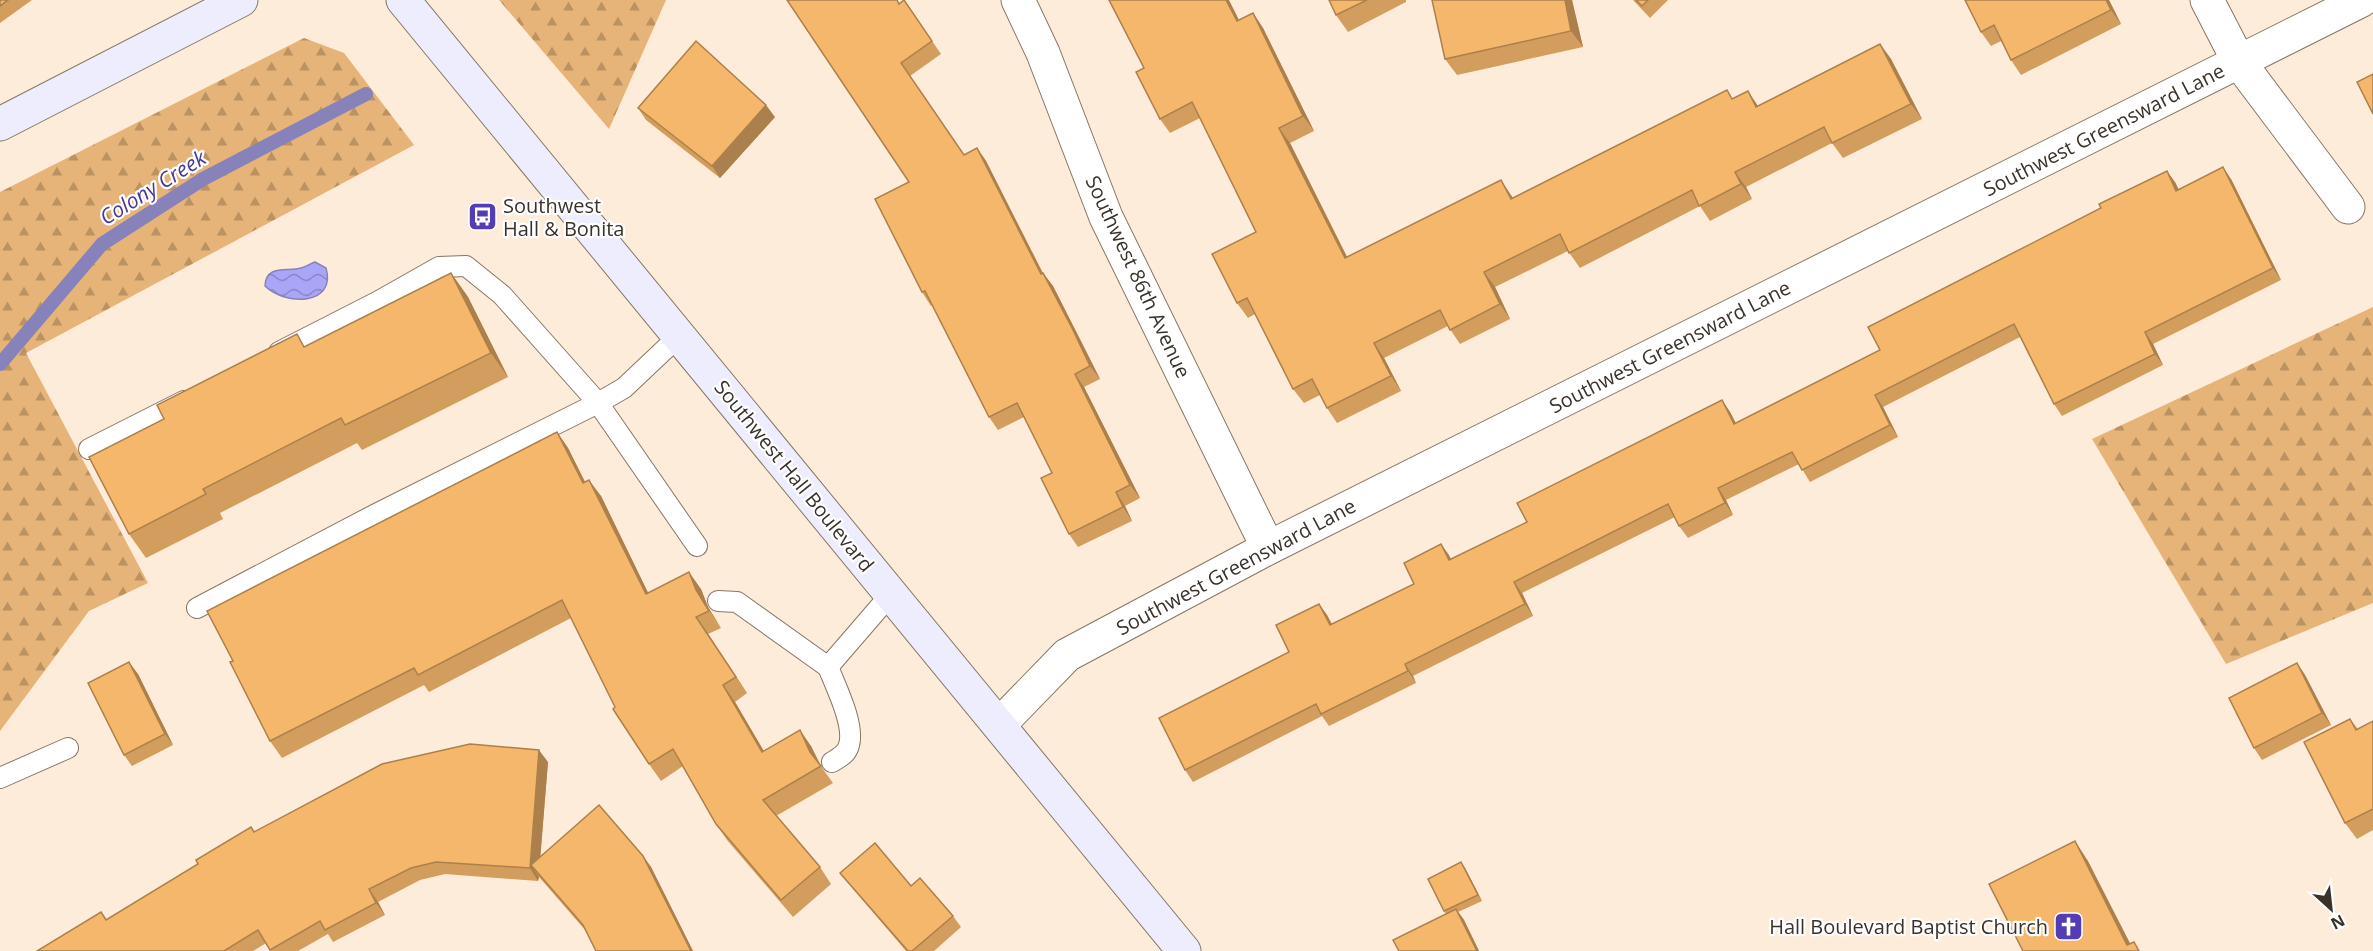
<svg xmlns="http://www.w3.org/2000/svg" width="2373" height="951" viewBox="0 0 2373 951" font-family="'Open Sans',sans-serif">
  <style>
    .forest { fill: url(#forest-firs) }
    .water { fill: url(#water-waves); stroke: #8782ba; stroke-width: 1.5 }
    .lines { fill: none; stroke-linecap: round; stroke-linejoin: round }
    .stream { stroke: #8782ba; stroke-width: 14 }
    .service-casing { stroke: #867766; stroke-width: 22 }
    .minor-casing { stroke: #867766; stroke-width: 35 }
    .secondary-casing { stroke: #867766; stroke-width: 35 }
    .service { stroke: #fff; stroke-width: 20 }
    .minor { stroke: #fff; stroke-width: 33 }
    .secondary { stroke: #eeedfe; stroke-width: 33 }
    .wall { fill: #d39d5d }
    .shaded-wall { fill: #ac804c }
    .building { fill: #f5b76c; stroke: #ac804c; stroke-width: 1.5 }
    .labels { text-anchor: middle; stroke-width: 4.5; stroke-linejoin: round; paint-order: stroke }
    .street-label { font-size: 20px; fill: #39322b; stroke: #fff }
    .poi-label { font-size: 20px; fill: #39322b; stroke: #fff; text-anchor: start }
    .water-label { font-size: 21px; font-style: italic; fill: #493997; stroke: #fff }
  </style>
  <defs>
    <pattern id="forest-firs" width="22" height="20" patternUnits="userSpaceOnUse" patternTransform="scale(1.5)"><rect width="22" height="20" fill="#e6b479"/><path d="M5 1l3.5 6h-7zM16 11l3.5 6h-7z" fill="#bb9363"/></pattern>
    <pattern id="water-waves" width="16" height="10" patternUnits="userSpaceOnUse" patternTransform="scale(1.5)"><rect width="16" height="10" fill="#a9a5f7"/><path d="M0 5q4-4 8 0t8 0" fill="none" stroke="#8b87c8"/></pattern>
  </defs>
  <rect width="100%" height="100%" fill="#fdecd9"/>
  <g class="forest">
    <path d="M499 0H666L609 129Z"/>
    <path d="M304 38 344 53 414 145 26 353 148 583 89 611 0 731V192Z"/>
    <path d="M2373 307V603L2226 664 2092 439Z"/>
  </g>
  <path class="water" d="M315 262 326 268C337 306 285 306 265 286 266 264 287 272 301 268 305 267 310 264 315 262Z"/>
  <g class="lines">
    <path class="stream" d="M0 364 102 244 203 179 366 94"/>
    <defs>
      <g id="service">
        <path d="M279 352 377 302 439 267 466 266 502 295 598 403 624 388 679 336"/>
        <path d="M89 449 184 401"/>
        <path d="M718 601 737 602 828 667 891 594"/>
        <path d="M197 608 376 514 598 403 697 546"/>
        <path d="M828 667C836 687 855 725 849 745 847 754 839 758 832 762"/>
        <path d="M0 778 68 748"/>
      </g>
      <g id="minor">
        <path d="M1018 0 1043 53 1106 217 1268 548"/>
        <path d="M2207 0 2239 62 2348 207"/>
        <path d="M999 725 1067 655 1268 548 2362 0"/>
      </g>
      <g id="secondary">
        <path d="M403 0 1184 951"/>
        <path d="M0 124 241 0"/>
      </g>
    </defs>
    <use href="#service" class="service-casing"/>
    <use href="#minor" class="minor-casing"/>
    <use href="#secondary" class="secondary-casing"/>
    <use href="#service" class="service"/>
    <use href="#minor" class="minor"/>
    <use href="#secondary" class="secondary"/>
  </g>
  <g class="wall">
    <path d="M0 0H32L0 23Z"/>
    <path d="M787 0 899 3 904 0 941 54 910 76 964 155 977 148 986 161 1043 273 1053 286 1082 343 1100 379 1084 387 1140 498 1125 506 1132 521 1078 547 1069 534 1052 473 1024 417 998 430 989 417 932 305 931 306 922 292 909 182Z"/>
    <path d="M1329 0H1406V2L1348 32 1336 15Z"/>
    <path d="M1432 0H1572L1583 47 1457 75 1445 59Z"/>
    <path d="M1633 0H1668L1650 18Z"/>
    <path d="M1965 0H2109L2121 24 2021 75 2011 60 2001 41 1991 46 1981 32Z"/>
    <path d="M1253 13 1263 28 1314 131 1290 143 1347 257 1511 195 1513 198 1733 99 1758 106 1880 44 1891 59 1922 119 1843 158 1832 143 1746 187 1752 199 1710 221 1700 206 1580 268 1568 251 1495 287 1510 319 1460 344 1448 326 1384 358 1401 391 1337 423 1327 408 1320 395 1304 403 1293 389 1255 314 1248 318 1237 303 1256 232 1200 118 1170 133 1160 119 1144 68Z"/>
    <path d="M638 108 775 117 720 178 646 120Z"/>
    <path d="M2231 179 2281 280 2153 344 2163 365 2062 416 2054 404 2020 337 1883 407 1898 437 1810 482 1799 464 1726 500 1733 515 1688 538 1679 526 1675 517 1522 593 1533 616 1413 676 1416 683 1329 726 1322 716 1193 782 1185 770 1289 652 1319 604 1327 615 1332 624 1414 584 1441 544 1451 560 1527 522 1722 400 1730 412 1736 423 1880 350 2175 182 2178 190Z"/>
    <path d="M451 273 468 297 508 377 362 450 357 443 220 513 223 519 146 558 129 534 306 346Z"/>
    <path d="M557 432 568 448 585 482 601 496 648 593 701 589 708 607 721 628 708 634 747 693 735 702 764 751 811 746 820 765 833 783 776 816 820 867 831 884 793 917 727 840 716 824 683 766 661 781 649 764 615 707 571 618 429 692 424 685 282 758 270 741Z"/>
    <path d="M2297 663 2305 675 2331 725 2262 760 2254 748Z"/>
    <path d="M138 674 173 745 132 766 124 755Z"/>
    <path d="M2350 719 2358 729 2373 721V830L2357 839 2345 823Z"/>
    <path d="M548 762 540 857 643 856 651 867 693 951 586 931 539 877 538 881 445 874 420 880 378 902 385 915 333 942 328 934 298 951H271L266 943 253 951H37L101 912 107 920 254 832Z"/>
    <path d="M1465 868 1482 901 1458 912 1464 920 1479 951H1399L1446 914 1444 911Z"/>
    <path d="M840 873 911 886 953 916 961 927 934 951H906L849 884Z"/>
  </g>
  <g class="shaded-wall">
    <path d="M1226 0H1229L1247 36 1237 21Z"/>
    <path d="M1565 0H1572L1583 47 1571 31Z"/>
    <path d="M2106 0H2109L2121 24 2111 10Z"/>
    <path d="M1253 13 1263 28 1314 131 1303 116Z"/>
    <path d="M1880 44 1891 59 1922 119 1911 104Z"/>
    <path d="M1748 91 1758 106 1756 107Z"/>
    <path d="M766 105 775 117 720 178 712 166Z"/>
    <path d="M1279 128 1290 143 1355 273 1345 258Z"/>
    <path d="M977 148 986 161 1050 288 1041 274Z"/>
    <path d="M2223 167 2231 179 2281 280 2273 268Z"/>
    <path d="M2167 171 2175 182 2185 202 2176 191Z"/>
    <path d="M1735 172 1746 187 1752 199 1741 184Z"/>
    <path d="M1501 180 1511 195 1521 214 1511 199Z"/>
    <path d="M1484 272 1495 287 1510 319 1500 304Z"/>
    <path d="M451 273 468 297 508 377 491 353Z"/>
    <path d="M1043 273 1053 286 1100 379 1090 366Z"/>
    <path d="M2145 332 2153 344 2163 365 2155 354Z"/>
    <path d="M1374 343 1384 358 1401 391 1391 376Z"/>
    <path d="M1075 374 1084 387 1140 498 1130 485Z"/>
    <path d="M1875 395 1883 407 1898 437 1890 425Z"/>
    <path d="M1722 400 1730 412 1742 436 1734 424Z"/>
    <path d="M557 432 568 448 594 500 583 483Z"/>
    <path d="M589 480 601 496 657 611 646 594Z"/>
    <path d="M1718 488 1726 500 1733 515 1725 503Z"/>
    <path d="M1116 492 1125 506 1132 521 1123 507Z"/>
    <path d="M1441 544 1449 555 1457 572 1449 560Z"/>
    <path d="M689 572 701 589 708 607 721 628 696 590Z"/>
    <path d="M1514 582 1522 593 1533 616 1525 604Z"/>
    <path d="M1319 604 1327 615 1338 637 1330 625Z"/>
    <path d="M696 617 708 634 747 693 736 677Z"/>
    <path d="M129 662 138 674 173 745 165 734Z"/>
    <path d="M2297 663 2305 675 2331 725 2322 713Z"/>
    <path d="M1405 664 1413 676 1416 683 1408 671Z"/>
    <path d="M723 685 735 702 774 769 762 752Z"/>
    <path d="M800 730 811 746 822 768 810 752Z"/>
    <path d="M539 750 548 762 539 874 531 865 539 877 538 881 530 868Z"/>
    <path d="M2075 841 2088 861 2134 951 2127 945Z"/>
    <path d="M643 856 651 867 693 951H691Z"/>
    <path d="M1461 862 1465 868 1482 901 1478 895Z"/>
    <path d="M369 889 378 902 385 915 376 903Z"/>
    <path d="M1456 909 1464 920 1479 951H1477Z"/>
  </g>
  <g class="building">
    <path d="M0 0H8L0 6Z"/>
    <path d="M787 0H897L899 4 904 0 932 41 901 63 964 155 977 148 1041 274 1043 273 1073 330 1090 366 1075 374 1130 485 1116 492 1123 507 1069 534 1041 478 1052 473 1017 403 989 417 925 291 922 292 875 199 909 182Z"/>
    <path d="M1109 0H1226L1237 21 1253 13 1303 116 1279 128 1345 258 1501 180 1511 199 1727 90 1732 99 1748 91 1756 107 1880 44 1911 104 1832 143 1824 127 1735 172 1741 184 1699 206 1692 190 1569 253 1560 234 1484 272 1500 304 1450 330 1440 310 1374 343 1391 376 1327 408 1312 379 1293 389 1247 298 1237 303 1212 254 1256 232 1192 102 1160 119 1136 72 1144 68Z"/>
    <path d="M1329 0H1367L1336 15Z"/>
    <path d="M1432 0H1565L1571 31 1445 59Z"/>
    <path d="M1636 0H1648L1642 6Z"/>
    <path d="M1965 0H2106L2111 10 2011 60 1994 25 1981 32Z"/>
    <path d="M696 41 766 105 712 166 638 108Z"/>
    <path d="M2373 74V114L2357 82Z"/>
    <path d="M2223 167 2273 268 2145 332 2155 354 2054 404 2014 324 1875 395 1890 425 1802 470 1792 452 1718 488 1725 503 1679 526 1668 504 1514 582 1525 604 1405 664 1408 671 1321 714 1316 704 1185 770 1159 718 1289 652 1276 625 1319 604 1330 625 1414 584 1404 563 1441 544 1449 560 1527 522 1517 503 1722 400 1734 424 1880 350 1868 327 2101 208 2099 204 2167 171 2176 191Z"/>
    <path d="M451 273 491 353 345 425 341 418 203 489 206 494 129 534 89 457 164 419 157 405 297 334 304 347Z"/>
    <path d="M557 432 583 483 589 480 646 594 689 572 696 590 709 611 696 617 736 677 723 685 762 752 800 730 810 752 821 766 763 800 820 867 781 900 716 824 673 749 649 764 613 709 615 707 562 600 418 675 414 668 270 741 230 662 233 661 207 611Z"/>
    <path d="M129 662 165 734 124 755 88 683Z"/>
    <path d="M2297 663 2322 713 2254 748 2229 698Z"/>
    <path d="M2350 719 2356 730 2373 721V809L2345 823 2304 742Z"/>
    <path d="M470 744 539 750 530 868 436 862 411 868 369 889 376 903 325 930 320 921 270 950 258 930 224 951H37L101 912 106 920 198 864 196 860 251 827 254 832 382 764Z"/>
    <path d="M599 805 643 856 691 951H596L583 925 531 865Z"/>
    <path d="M2075 841 2127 945 2134 942 2139 951H2023L1989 884Z"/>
    <path d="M875 843 911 886 920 878 953 916 912 951H908L840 873Z"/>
    <path d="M1461 862 1478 895 1444 911 1428 879Z"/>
    <path d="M1456 909 1477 951H1399L1393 940Z"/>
  </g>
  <defs>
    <symbol id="bus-square" viewBox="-11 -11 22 22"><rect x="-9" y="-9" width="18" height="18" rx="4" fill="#533cb4" stroke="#fff"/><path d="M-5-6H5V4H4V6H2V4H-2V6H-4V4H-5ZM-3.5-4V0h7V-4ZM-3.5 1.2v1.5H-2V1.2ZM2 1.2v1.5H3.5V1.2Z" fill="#fff"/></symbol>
    <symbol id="church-square" viewBox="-11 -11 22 22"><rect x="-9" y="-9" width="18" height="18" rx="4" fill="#533cb4" stroke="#fff"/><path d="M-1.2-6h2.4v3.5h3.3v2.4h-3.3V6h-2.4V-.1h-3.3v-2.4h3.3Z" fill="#fff"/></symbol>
  </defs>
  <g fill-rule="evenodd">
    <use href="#bus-square" x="466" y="200" width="33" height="33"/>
    <use href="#church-square" x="2052" y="910" width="33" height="33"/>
  </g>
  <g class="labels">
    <g class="street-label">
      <text transform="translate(2104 130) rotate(-27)" y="7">Southwest Greensward Lane</text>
      <text transform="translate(1138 277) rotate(65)" y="7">Southwest 86th Avenue</text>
      <text transform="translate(1670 347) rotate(-27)" y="7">Southwest Greensward Lane</text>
      <text transform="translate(794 476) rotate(51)" y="7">Southwest Hall Boulevard</text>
      <text transform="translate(1236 567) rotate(-28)" y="7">Southwest Greensward Lane</text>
    </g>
    <g class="poi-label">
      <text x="503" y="213">Southwest<tspan x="503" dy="23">Hall &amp; Bonita</tspan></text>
      <text x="2048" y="934" text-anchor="end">Hall Boulevard Baptist Church</text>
    </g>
    <g class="water-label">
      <text transform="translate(153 188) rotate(-32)" y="7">Colony Creek</text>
    </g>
  </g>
  <g transform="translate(2331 909) rotate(153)" stroke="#ffffff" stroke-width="4.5" paint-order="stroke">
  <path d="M0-4.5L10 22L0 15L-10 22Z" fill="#39322b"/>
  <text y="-9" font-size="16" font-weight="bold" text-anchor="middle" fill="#39322b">N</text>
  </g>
</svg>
